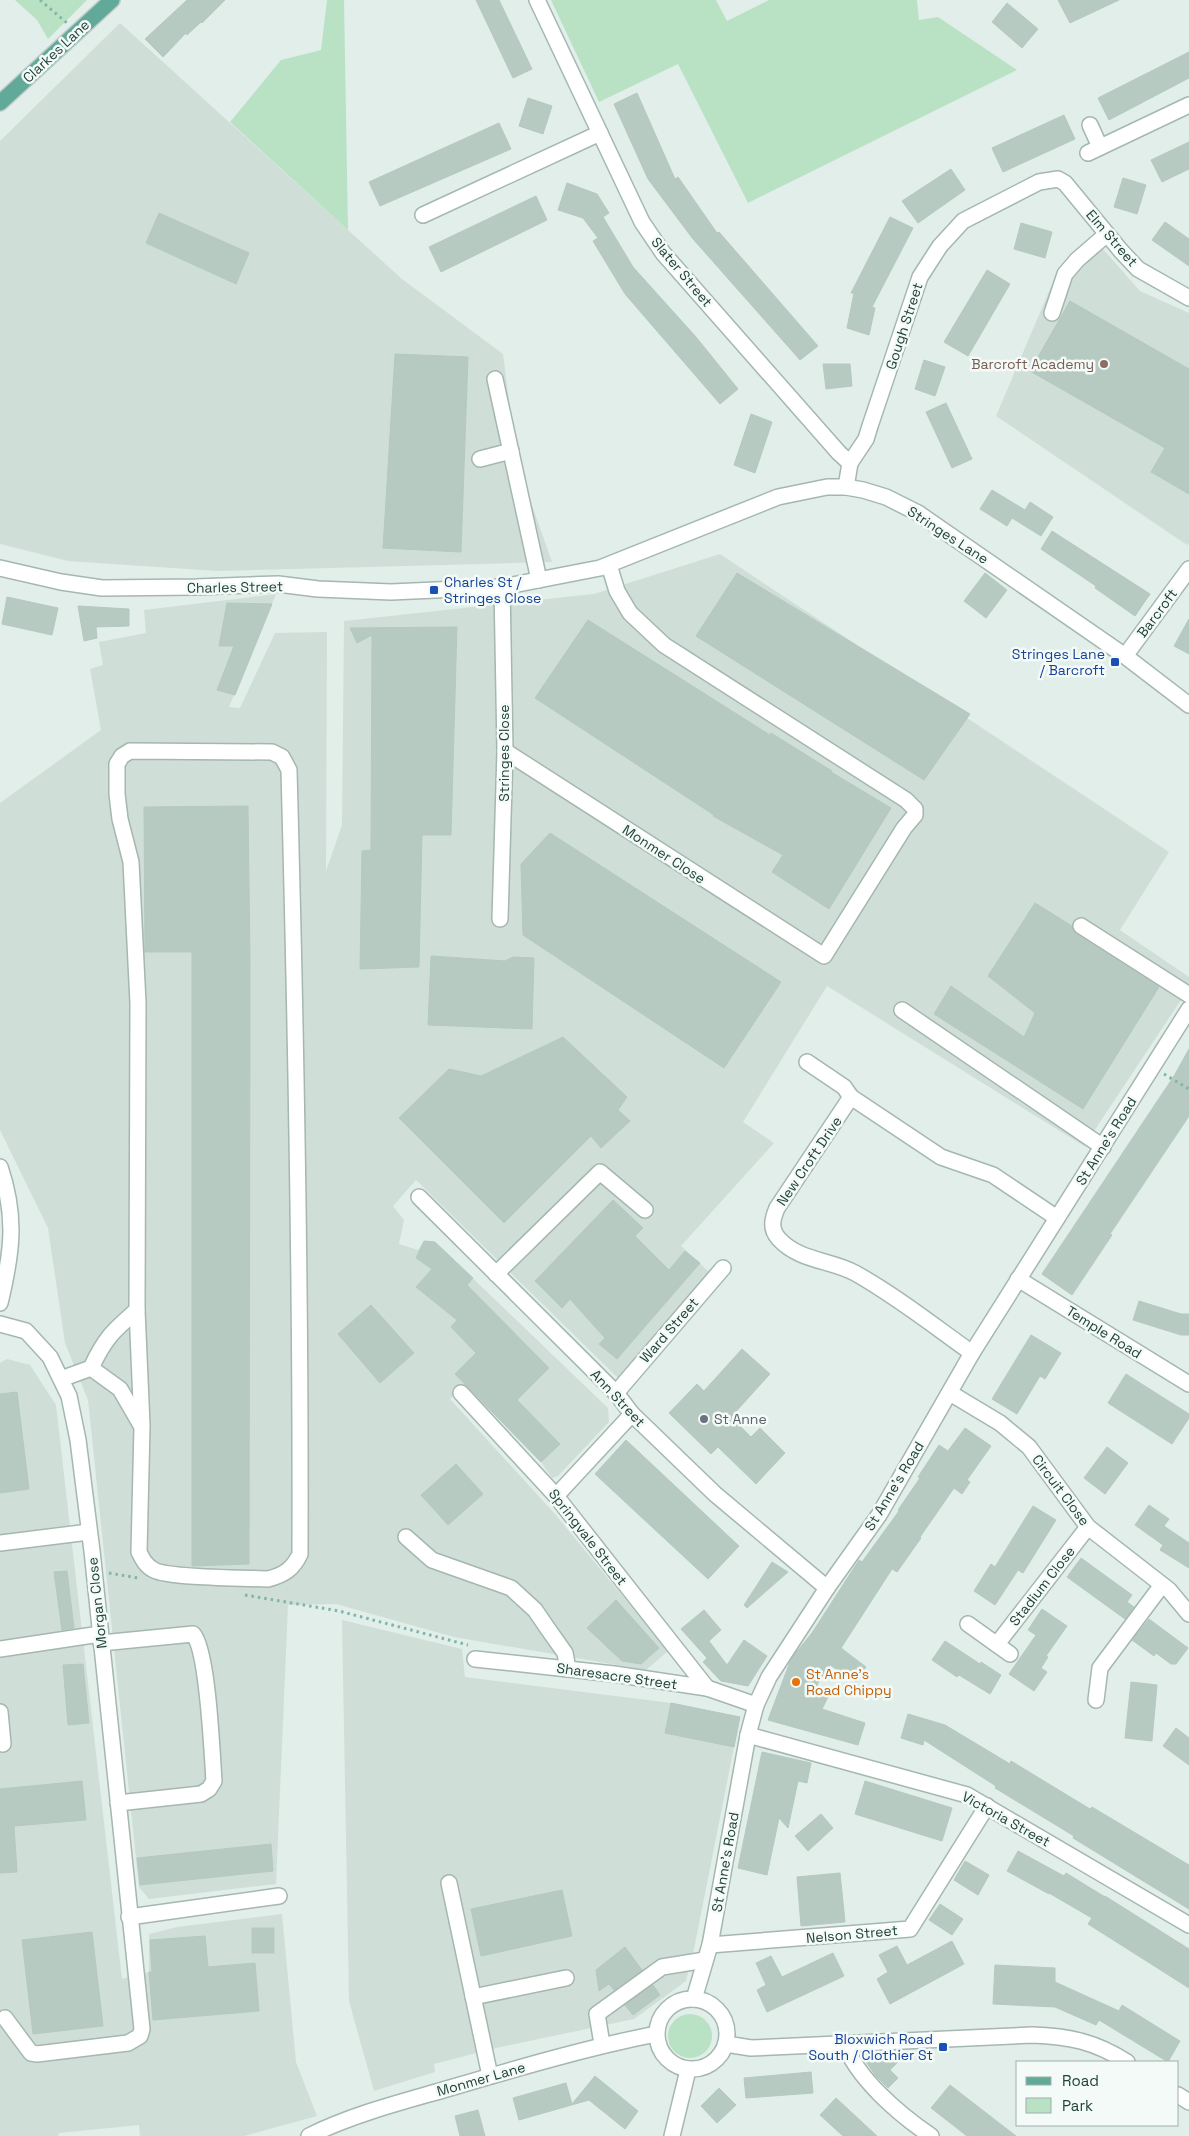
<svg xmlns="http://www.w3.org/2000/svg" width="1189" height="2136" viewBox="0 0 1189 2136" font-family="'Space Grotesk',sans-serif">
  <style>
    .built { fill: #d0ded8 }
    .green { fill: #b9e2c5 }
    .building { fill: #b7cac2; stroke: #b4c9c1 }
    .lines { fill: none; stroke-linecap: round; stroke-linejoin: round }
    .minor-casing { stroke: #a4b7b1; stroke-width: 18 }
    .major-casing { stroke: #c1cac8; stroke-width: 18 }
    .path { stroke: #7fb6a6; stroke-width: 3; stroke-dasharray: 2.5 4; stroke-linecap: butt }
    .minor { stroke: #fff; stroke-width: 15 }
    .major { stroke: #61a998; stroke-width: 15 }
    .education-dot { fill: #8d6e63; stroke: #f4faf7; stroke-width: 2 }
    .transit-dot { fill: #1a4fb4; stroke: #f4faf7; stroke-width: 2 }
    .worship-dot { fill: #6b7280; stroke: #f4faf7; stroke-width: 2 }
    .food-dot { fill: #e8710a; stroke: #f4faf7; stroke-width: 2 }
    .labels { text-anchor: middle; stroke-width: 5; stroke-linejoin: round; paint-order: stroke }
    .street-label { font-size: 14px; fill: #204239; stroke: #f4faf7 }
    .education-label { font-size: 14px; fill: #785e54; stroke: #f4faf7; text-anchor: end }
    .transit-label { font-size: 14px; fill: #164399; stroke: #f4faf7; text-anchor: end }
    .worship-label { font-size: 14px; fill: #5b616d; stroke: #f4faf7; text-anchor: start }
    .food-label { font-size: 14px; fill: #c56008; stroke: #f4faf7; text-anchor: start }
  </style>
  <rect width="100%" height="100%" fill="#e2eee9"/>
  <g class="built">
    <path d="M120 23 402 279 503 354 517 463 552 562 217 571 68 561 0 544V141Z"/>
    <path d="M1103 249 1140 291 1189 313V543L1187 545 996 416 1053 282Z"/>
    <path d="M720 554 1169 852 1120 930 1189 977V988L1084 1146 827 986 743 1122 774 1143 681 1246 710 1273 618 1378 416 1180 393 1206 404 1220 399 1244 418 1250 424 1241 435 1242 608 1408 609 1422 558 1476 552 1478 541 1462 465 1385 450 1399 554 1513 668 1651 646 1670 454 1637 336 1604 288 1605 276 1884 149 1899 139 1887 88 1400 65 1343 48 1228 0 1130V803L101 730 90 669 103 665 99 642 146 633 144 610 276 594 229 707 240 708 275 633 327 632 326 871 342 825 344 621 594 594Z"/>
    <path d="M7 1359 30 1365 56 1405 122 1979 149 1972V1934L177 1927 282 1914 296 2062 317 2116 244 2136H140L139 2125 59 2133 58 2136H0V1363Z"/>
    <path d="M342 1620 462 1649 465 1677 671 1703 665 1733 734 1747 695 1944 686 1981 634 2019 496 2048 434 2064 435 2072 374 2091 349 2001Z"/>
  </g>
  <g class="green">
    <path d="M15 0H87L48 39 37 20Z"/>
    <path d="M327 0H344L348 230 230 122 281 60 321 50Z"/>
    <path d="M551 0H716L727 21 769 0H917L919 20 938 17 1017 70 748 203 678 64 599 102Z"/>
    <circle cx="690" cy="2036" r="22"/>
  </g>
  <g class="building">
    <path d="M187 0H225L202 23 201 22 187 35 186 33 163 57 145 39Z"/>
    <path d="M476 0H499L532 69 513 78Z"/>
    <path d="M1058 0H1119L1070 23Z"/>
    <path d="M1007 3 1038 29 1022 48 992 22Z"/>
    <path d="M1189 52V78L1109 120 1098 98Z"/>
    <path d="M637 93 675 179 678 177 717 233 719 232 818 346 800 360 693 239 648 179 614 104Z"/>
    <path d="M528 98 552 106 543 134 519 126Z"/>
    <path d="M1064 115 1075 139 1003 172 992 148Z"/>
    <path d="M499 123 511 149 380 206 369 182Z"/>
    <path d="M1189 142V169L1162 182 1151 160Z"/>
    <path d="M951 169 965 190 918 223 902 201Z"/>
    <path d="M1123 178 1146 185 1137 214 1114 207Z"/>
    <path d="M567 183 597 194 609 213 603 217 633 267 696 337 738 389 720 404 625 294 593 241 598 238 583 218 558 210Z"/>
    <path d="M536 196 547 220 441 272 429 247Z"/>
    <path d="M159 213 249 253 236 284 146 243Z"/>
    <path d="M890 217 913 228 872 307 875 308 869 335 847 328 854 293H851Z"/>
    <path d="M1165 222 1189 239V266L1152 240Z"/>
    <path d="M1021 223 1052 232 1045 258 1014 249Z"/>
    <path d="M987 270 1010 284 968 356 944 342Z"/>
    <path d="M1070 301 1189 369V494L1151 472 1165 448 1030 371Z"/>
    <path d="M395 354 468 357 461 552 383 548Z"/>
    <path d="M924 360 945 367 935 396 915 389Z"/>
    <path d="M823 364H850L852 386 826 389Z"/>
    <path d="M946 403 972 459 952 468 926 412Z"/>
    <path d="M751 414 772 422 755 473 734 465Z"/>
    <path d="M992 490 1025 510 1030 502 1053 517 1041 536 1012 518 1007 526 980 509Z"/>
    <path d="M1052 531 1150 594 1135 616 1095 588 1096 586 1041 549Z"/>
    <path d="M737 573 970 714 924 780 696 636Z"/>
    <path d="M985 573 1007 590 986 618 964 601Z"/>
    <path d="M7 597 58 608 52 635 2 624Z"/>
    <path d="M227 603 272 604 235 695 217 690 234 646H219Z"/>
    <path d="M78 606 129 609V626L96 627 97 638 84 641Z"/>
    <path d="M1189 619V654L1174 646Z"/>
    <path d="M588 620 770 735 771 733 832 771 831 772 891 808 829 909 772 872 783 855 713 816 714 815 535 698Z"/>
    <path d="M457 627 451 835H422L419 967 360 969 362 851 371 850 372 635 357 643 350 628Z"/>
    <path d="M248 806 250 964 249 1564 192 1566V952H145L144 807Z"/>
    <path d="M550 833 781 982 724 1068 523 935 521 864Z"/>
    <path d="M1035 903 1072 926 1076 934 1159 987 1083 1109 934 1014 951 986 1024 1037 1035 1013 988 976Z"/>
    <path d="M431 956 505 961 513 957 534 958 532 1029 428 1025Z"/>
    <path d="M563 1037 627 1097 618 1110 630 1121 601 1148 591 1136 504 1223 399 1118 449 1069 481 1076Z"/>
    <path d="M1189 1049V1116L1110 1234 1112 1235 1072 1295 1042 1274 1174 1076Z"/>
    <path d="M613 1200 643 1228 635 1236 669 1270 685 1251 700 1263 617 1359 599 1344 605 1338 570 1299 562 1308 535 1281Z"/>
    <path d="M424 1241 435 1242 473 1278 467 1285 549 1368 517 1400 560 1444 541 1462 455 1374 476 1353 451 1327 457 1320 416 1287 432 1269 416 1258Z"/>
    <path d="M1139 1301 1181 1314H1189V1335H1181L1133 1320Z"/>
    <path d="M371 1305 414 1353 380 1383 338 1334Z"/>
    <path d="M1031 1335 1061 1353 1045 1379 1040 1376 1017 1414 992 1399Z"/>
    <path d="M742 1349 770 1374 731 1417 751 1437 760 1428 785 1453 756 1484 718 1447 711 1454 669 1413 697 1384 704 1391Z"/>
    <path d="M1126 1374 1189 1414V1418L1172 1444 1108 1403Z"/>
    <path d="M17 1392 29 1489 0 1493V1394Z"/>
    <path d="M965 1428 991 1446 967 1480 970 1482 962 1494 954 1488 920 1537 921 1538 897 1572 892 1569 841 1648 866 1667 856 1682 830 1665 817 1685 829 1695 822 1709 865 1723 858 1745 768 1720 790 1662 794 1655 812 1633 859 1560 862 1562 899 1511 898 1510 920 1478 918 1477 939 1445 948 1451Z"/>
    <path d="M626 1440 739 1546 708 1579 595 1474Z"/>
    <path d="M1107 1447 1128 1463 1105 1494 1084 1478Z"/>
    <path d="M456 1464 483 1494 448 1525 421 1495Z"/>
    <path d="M1149 1505 1169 1519 1164 1526 1189 1543V1568L1160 1550 1163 1545 1135 1525Z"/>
    <path d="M1033 1506 1056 1520 1023 1573 1018 1570 995 1605 974 1591 991 1564 995 1567Z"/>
    <path d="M1081 1558 1132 1595 1127 1602 1134 1607 1125 1619 1067 1577Z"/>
    <path d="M772 1562 788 1572 747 1608 744 1605Z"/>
    <path d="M67 1571 74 1628 62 1630 54 1572Z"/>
    <path d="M616 1600 659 1648 641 1664 622 1661 587 1628Z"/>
    <path d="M1042 1609 1067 1626 1046 1656 1048 1657 1041 1668 1047 1672 1034 1691 1009 1674 1036 1635 1028 1630Z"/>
    <path d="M704 1610 721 1630 709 1641 727 1665 744 1640 767 1656 748 1686 721 1681 703 1662 707 1658 681 1629Z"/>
    <path d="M1149 1619 1188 1648 1176 1664H1171L1156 1653 1154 1656 1132 1640Z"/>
    <path d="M945 1641 980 1664 981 1662 1001 1675 990 1694 959 1675 957 1677 932 1660Z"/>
    <path d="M83 1664 89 1723 68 1725 63 1665Z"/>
    <path d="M1131 1682 1157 1685 1152 1741 1125 1738Z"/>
    <path d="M671 1703 740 1717 734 1747 665 1733Z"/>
    <path d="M908 1714 945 1725 1010 1764 1011 1761 1090 1809 1092 1807 1189 1865V1909L1073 1838 1074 1836 995 1788 996 1786 924 1740 923 1745 901 1738Z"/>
    <path d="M1176 1728 1189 1738V1765L1163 1746Z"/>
    <path d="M762 1752 811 1763 807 1783 798 1781 788 1828 779 1818 767 1875 738 1868Z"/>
    <path d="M82 1781 86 1820 14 1826 17 1872 0 1873V1789Z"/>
    <path d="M865 1781 952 1808 942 1841 855 1814Z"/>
    <path d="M821 1814 833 1828 808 1851 795 1836Z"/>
    <path d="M271 1844 273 1871 140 1885 137 1858Z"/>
    <path d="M1018 1851 1064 1876 1066 1873 1105 1897V1896L1189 1949V1988L1088 1924 1092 1918 1049 1893V1894L1007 1871Z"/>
    <path d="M965 1861 989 1875 978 1895 954 1880Z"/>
    <path d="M840 1873 845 1922 801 1926 797 1877Z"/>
    <path d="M562 1890 572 1936 481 1956 471 1909Z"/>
    <path d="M940 1904 963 1919 952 1935 929 1920Z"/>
    <rect x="252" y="1928" width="22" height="25"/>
    <path d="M92 1932 103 2026 33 2034 22 1940Z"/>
    <path d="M205 1936 208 1967 255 1963 259 2011 153 2020 149 1972H152L150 1940Z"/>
    <path d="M952 1941 964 1964 890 2004 877 1979 888 1972 879 1955 897 1946 907 1965Z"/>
    <path d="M625 1947 642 1970 614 1990 609 1984 599 1991 596 1970Z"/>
    <path d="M833 1953 844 1976 767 2012 757 1990 766 1985 756 1963 771 1956 782 1977Z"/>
    <path d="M995 1965 1055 1968V1982L1119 2011 1122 2005 1180 2041 1168 2062 1099 2020 1096 2025 1055 2007 993 2004Z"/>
    <path d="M653 1985 660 1995 633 2015 625 2005Z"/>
    <path d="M898 2051 901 2059 890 2070 898 2078 888 2088 876 2076 861 2055 862 2052Z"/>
    <path d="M811 2072 813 2093 746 2098 744 2078Z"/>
    <path d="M595 2076 638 2111 625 2129 589 2100 519 2120 513 2098 566 2083 572 2104Z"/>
    <path d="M950 2085 1016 2136H967L931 2108Z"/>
    <path d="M719 2088 736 2105 717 2123 701 2106Z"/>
    <path d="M836 2098 877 2136H843L820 2115Z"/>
    <path d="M478 2110 485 2136H460L455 2116Z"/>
  </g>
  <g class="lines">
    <defs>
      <g id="minor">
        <path d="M537 0 642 222 663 253 839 453 850 463 846 487"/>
        <path d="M1090 125 1100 147"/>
        <path d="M1088 153 1189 105"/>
        <path d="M423 215 600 133"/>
        <path d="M1052 313 1065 274 1077 260 1107 234"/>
        <path d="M495 379 539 580"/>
        <path d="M480 459 511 451"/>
        <path d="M850 463 866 439 870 426 920 277 940 246 963 221 1039 182 1058 179 1065 183 1121 251 1138 269 1189 298"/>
        <path d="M0 568 61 582 102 588 196 587 278 584 318 589 391 592 502 587 600 568 778 497 827 487H846L863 490 886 497 918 513 1125 656 1189 705"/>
        <path d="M1125 656 1189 569"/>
        <path d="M505 751 824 956 904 828 915 815V809L906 800 664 645 630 613 617 591 609 565"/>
        <path d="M500 919 505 751 502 587"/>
        <path d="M1081 926 1189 995"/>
        <path d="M902 1010 1103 1147"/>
        <path d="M807 1062 844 1087 851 1097"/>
        <path d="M0 1167C17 1217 12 1253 0 1303"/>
        <path d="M419 1197 616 1393 632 1414 715 1494 827 1588"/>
        <path d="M496 1274 600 1172 645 1210"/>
        <path d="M1018 1279 1189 1384"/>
        <path d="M137 1310 142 1425"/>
        <path d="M0 1324 26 1331 50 1357 69 1396 78 1440 92 1551 142 2029 140 2036 128 2043 37 2054 31 2053 5 2018"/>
        <path d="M972 1353C934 1326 896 1296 855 1273 831 1260 799 1261 779 1239 770 1229 772 1220 777 1208L851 1097 941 1157 993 1175 1057 1218"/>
        <path d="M61 1379 91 1368C105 1338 113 1331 137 1310L138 1003 131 862 120 819 117 794V764L122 756 130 751 272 752 282 757 289 770C296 1031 301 1292 300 1554 293 1569 284 1575 268 1579 246 1578 168 1578 154 1570 146 1566 143 1560 139 1552L142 1427 120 1389 91 1368"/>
        <path d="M461 1393 556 1496 707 1688"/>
        <path d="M616 1393 723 1268"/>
        <path d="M950 1393 1000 1423 1029 1447 1088 1527 1169 1590 1189 1614"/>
        <path d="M556 1496 632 1414"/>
        <path d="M406 1537 432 1560 511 1588 535 1610 548 1629 565 1653 568 1669"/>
        <path d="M0 1543 89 1532"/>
        <path d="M968 1624 1010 1654"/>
        <path d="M101 1643 193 1634C208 1650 212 1754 214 1781L209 1789 201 1794 118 1803"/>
        <path d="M997 1644 1088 1527"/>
        <path d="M0 1649 100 1634"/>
        <path d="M475 1659 614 1674 707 1688 756 1705"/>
        <path d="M1096 1700 1100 1668 1162 1585"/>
        <path d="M0 1712 3 1744"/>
        <path d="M748 1735 967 1795 1189 1925"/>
        <path d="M449 1883 490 2076"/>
        <path d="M129 1917 279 1896"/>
        <path d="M710 1945 910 1929 987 1806"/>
        <path d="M473 1997 566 1978"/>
        <circle cx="692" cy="2034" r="35"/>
        <path d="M694 1999 710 1945 748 1735 756 1705 769 1677 827 1588 879 1515 972 1353 1189 1009"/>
        <path d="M844 2042C856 2078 900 2115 931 2136"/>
        <path d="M602 2044 597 2014 662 1967 705 1960"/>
        <path d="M726 2044 751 2048 1032 2035C1069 2036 1096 2042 1127 2062"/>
        <path d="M1178 2095 1189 2102"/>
        <path d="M309 2136C353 2114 402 2102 450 2088 518 2068 586 2048 656 2034"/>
        <path d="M672 2136 688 2070"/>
      </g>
      <path id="major" d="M0 103 112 0"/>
    </defs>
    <use href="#minor" class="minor-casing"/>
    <use href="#major" class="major-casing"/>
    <g class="path">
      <path d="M40 0 67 23"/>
      <path d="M1164 1074 1189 1089"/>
      <path d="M109 1573 138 1578"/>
      <path d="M245 1595 339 1611 468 1645"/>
    </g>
    <use href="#minor" class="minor"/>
    <use href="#major" class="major"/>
  </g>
  <circle class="education-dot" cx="1104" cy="364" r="5"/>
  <g class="transit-dot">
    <rect x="429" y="585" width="10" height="10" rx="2.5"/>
    <rect x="1110" y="657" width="10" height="10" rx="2.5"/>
    <rect x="938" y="2042" width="10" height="10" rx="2.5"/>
  </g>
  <circle class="worship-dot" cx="704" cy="1419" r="5"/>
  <circle class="food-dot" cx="796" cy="1682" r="5"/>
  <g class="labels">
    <g class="street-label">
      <text transform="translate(56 51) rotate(-43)" y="5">Clarkes Lane</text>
      <text transform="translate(1112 238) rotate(49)" y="5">Elm Street</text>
      <text transform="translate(682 272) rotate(50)" y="5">Slater Street</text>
      <text transform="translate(904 326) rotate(-72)" y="5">Gough Street</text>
      <text transform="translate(948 535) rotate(33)" y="5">Stringes Lane</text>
      <text transform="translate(235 587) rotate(-1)" y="5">Charles Street</text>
      <text transform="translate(1157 613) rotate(-53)" y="5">Barcroft</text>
      <text transform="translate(504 753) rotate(-90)" y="5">Stringes Close</text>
      <text transform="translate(664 854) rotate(33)" y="5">Monmer Close</text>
      <text transform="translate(1106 1141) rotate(-58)" y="5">St Anne's Road</text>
      <text transform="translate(809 1161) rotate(-56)" y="5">New Croft Drive</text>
      <text transform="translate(669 1330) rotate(-49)" y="5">Ward Street</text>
      <text transform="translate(1104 1332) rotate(32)" y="5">Temple Road</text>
      <text transform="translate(618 1398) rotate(47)" y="5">Ann Street</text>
      <text transform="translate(894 1486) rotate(-59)" y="5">St Anne's Road</text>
      <text transform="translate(1061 1490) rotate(53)" y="5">Circuit Close</text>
      <text transform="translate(588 1537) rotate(52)" y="5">Springvale Street</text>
      <text transform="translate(1042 1586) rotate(-52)" y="5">Stadium Close</text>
      <text transform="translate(97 1603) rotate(-96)" y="5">Morgan Close</text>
      <text transform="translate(617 1676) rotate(8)" y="5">Sharesacre Street</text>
      <text transform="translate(1006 1819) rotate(29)" y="5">Victoria Street</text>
      <text transform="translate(725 1862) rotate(-80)" y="5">St Anne's Road</text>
      <text transform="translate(852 1934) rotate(-5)" y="5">Nelson Street</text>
      <text transform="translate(481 2079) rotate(-16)" y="5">Monmer Lane</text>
    </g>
    <g class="education-label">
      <text x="1094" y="369">Barcroft Academy</text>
    </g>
    <g class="transit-label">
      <text x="444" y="587" text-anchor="start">Charles St /<tspan x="444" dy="16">Stringes Close</tspan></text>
      <text x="1105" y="659">Stringes Lane<tspan x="1105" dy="16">/ Barcroft</tspan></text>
      <text x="933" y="2044">Bloxwich Road<tspan x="933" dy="16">South / Clothier St</tspan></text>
    </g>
    <g class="worship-label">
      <text x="714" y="1424">St Anne</text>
    </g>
    <g class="food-label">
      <text x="806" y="1679">St Anne's<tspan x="806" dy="16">Road Chippy</tspan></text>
    </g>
  </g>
  <rect x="1016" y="2061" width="162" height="65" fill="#f4faf7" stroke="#9fb0ab"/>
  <rect x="1026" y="2077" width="25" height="8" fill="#61a998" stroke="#9fb0ab"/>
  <text x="1062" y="2086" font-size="15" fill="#204239">Road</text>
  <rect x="1026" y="2098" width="25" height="15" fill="#b9e2c5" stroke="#9fb0ab"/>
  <text x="1062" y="2111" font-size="15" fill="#204239">Park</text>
</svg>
